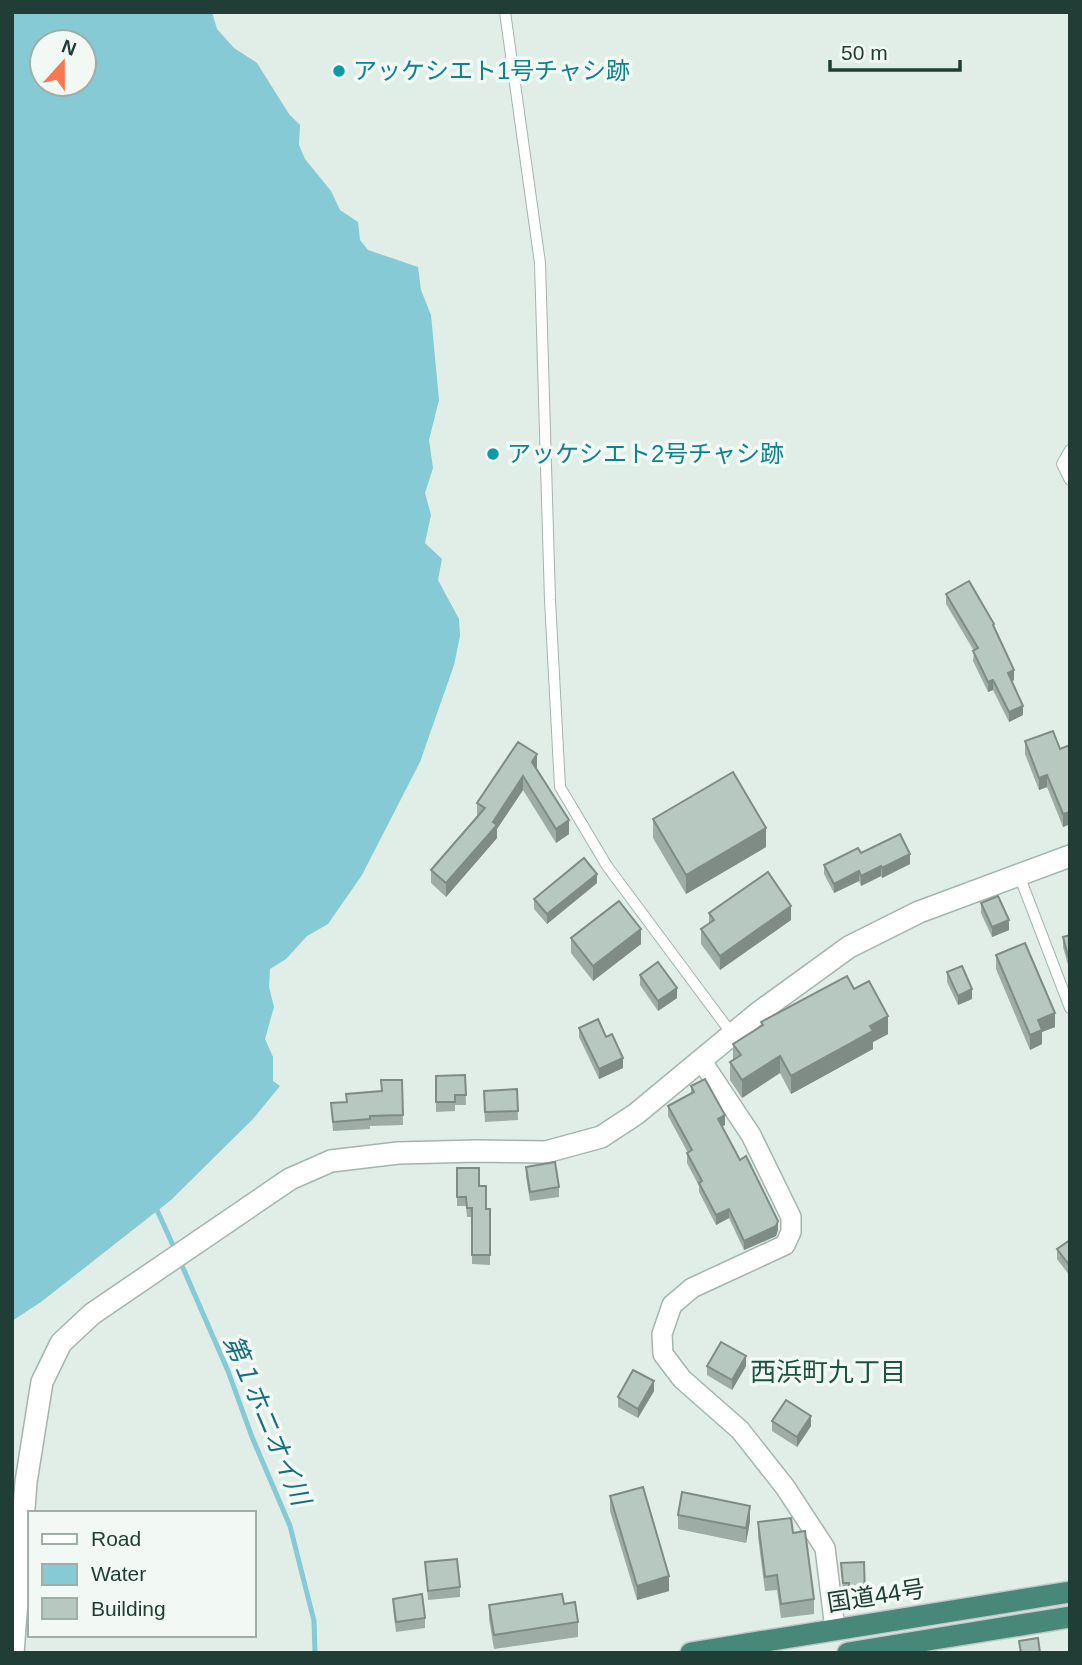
<svg xmlns="http://www.w3.org/2000/svg" width="1082" height="1665" viewBox="0 0 1082 1665" font-family="Arial,'Noto Sans JP',sans-serif">
  <style>
    .water { fill: #86cad5; fill-rule: evenodd }
    .lines { fill: none; stroke-linecap: round; stroke-linejoin: round }
    .stream { stroke: #86cad5; stroke-width: 5 }
    .service-casing { stroke: #a3b5ae; stroke-width: 12 }
    .minor-casing { stroke: #a3b5ae; stroke-width: 22 }
    .tertiary-casing { stroke: #a3b5ae; stroke-width: 24 }
    .trunk-casing { stroke: #c1c9c7; stroke-width: 24 }
    .service { stroke: #fff; stroke-width: 10 }
    .minor { stroke: #fff; stroke-width: 19 }
    .tertiary { stroke: #fff; stroke-width: 21 }
    .trunk { stroke: #478878; stroke-width: 21 }
    .wall { fill: #9daca5 }
    .shaded-wall { fill: #7f8c86 }
    .building { fill: #b6c8c0; stroke: #7f8c86; stroke-width: 2 }
    .culture-dot { fill: #0f9aa8; stroke: #f2f9f5; stroke-width: 2.5 }
    .labels { text-anchor: middle; stroke-width: 7; stroke-linejoin: round; paint-order: stroke }
    .culture-label { font-size: 24px; fill: #0d838f; stroke: #f2f9f5; text-anchor: start }
    .street-label { font-size: 24px; fill: #203e36; stroke: #f2f9f5 }
    .neighbourhood-label { font-size: 26px; fill: #1b5243; stroke: #f2f9f5 }
    .water-label { font-size: 26px; font-style: italic; fill: #176f7e; stroke: #f2f9f5 }
  </style>
  <rect width="100%" height="100%" fill="#e1ede7"/>
  <path class="water" d="M12 12H212L217 29 234 48 257 63 289 114 300 125 299 145 305 159 331 191 340 210 358 222 360 240 368 250 418 267 421 290 431 315 439 400 429 440 433 468 425 493 431 515 425 543 442 559 438 580 459 619 460 636 454 665 420 762 362 875 328 924 307 936 286 959 270 969 269 987 274 1007 265 1039 273 1057V1081L280 1086 253 1119 171 1200 41 1302 12 1321ZM42 42H84V84H42Z"/>
  <g class="lines">
    <g class="stream">
      <path d="M157 1210 176 1252"/>
      <path d="M180 1261 228 1371 252 1437 290 1526 314 1621 315 1653"/>
    </g>
    <defs>
      <g id="service">
        <path d="M505 12 540 263 550 600 560 787 607 866 732 1034"/>
        <path d="M1070 450 1062 464 1070 480"/>
        <path d="M1019 875 1070 1008"/>
      </g>
      <path id="minor" d="M701 1060 751 1135 791 1217V1232L785 1245 692 1288 672 1305 662 1334 663 1354 682 1379 740 1430 785 1487 825 1548 835 1629"/>
      <path id="tertiary" d="M13 1653 26 1482 42 1382 61 1343 92 1314 290 1179 331 1161 398 1153 477 1151 546 1152 601 1137 636 1114 758 1013 849 947 919 912 1070 856"/>
      <g id="trunk">
        <path d="M691 1653 1070 1592"/>
        <path d="M848 1653 1070 1617"/>
      </g>
    </defs>
    <use href="#service" class="service-casing"/>
    <use href="#minor" class="minor-casing"/>
    <use href="#tertiary" class="tertiary-casing"/>
    <use href="#trunk" class="trunk-casing"/>
    <use href="#service" class="service"/>
    <use href="#minor" class="minor"/>
    <use href="#tertiary" class="tertiary"/>
    <use href="#trunk" class="trunk"/>
  </g>
  <g class="wall">
    <path d="M946 594 994 628 1014 680 1012 681 1023 715 1009 722 993 690 988 692 973 661 974 651 946 604Z"/>
    <path d="M1025 741 1060 749 1070 745V824L1063 827 1047 787 1039 790 1025 754Z"/>
    <path d="M537 768V769L569 834 556 843 523 790 497 829V838L446 897 431 883V870L477 816V803Z"/>
    <path d="M653 819 766 847 686 894 653 838Z"/>
    <path d="M861 853 910 864 882 878 881 876 861 886 859 881 834 893 824 874V865Z"/>
    <path d="M597 883 547 924 534 909V899Z"/>
    <path d="M981 903 1009 930 992 937 981 913Z"/>
    <path d="M709 913 791 920 720 970 701 944V929L709 924Z"/>
    <path d="M1070 935 1068 965 1063 947V937Z"/>
    <path d="M571 938 641 944 593 981 571 953Z"/>
    <path d="M996 955 1055 1027 1042 1032V1044L1030 1050 996 969Z"/>
    <path d="M947 972 972 999 958 1005 947 982Z"/>
    <path d="M640 975 677 998 658 1011 640 985Z"/>
    <path d="M854 989 888 1034 873 1042V1049L791 1094 780 1073 742 1098 730 1080V1062L733 1060V1044L761 1026V1022Z"/>
    <path d="M579 1028 606 1037 623 1068 599 1079 579 1037Z"/>
    <path d="M465 1075 466 1105H455V1111L436 1112V1076Z"/>
    <path d="M402 1080 403 1125 370 1126V1129L333 1131 331 1103 346 1102 381 1091Z"/>
    <path d="M691 1086 725 1125 722 1126 778 1230 776 1236 744 1250 729 1218 716 1225 699 1192V1186L687 1163V1153H688L668 1116V1106L691 1093Z"/>
    <path d="M517 1089 518 1120 485 1122 484 1101Z"/>
    <path d="M526 1167 559 1187V1197L530 1201 526 1176Z"/>
    <path d="M457 1168 479 1186 486 1209H490V1265L472 1264V1217H467L466 1206H457Z"/>
    <path d="M1070 1240V1276L1057 1259V1249Z"/>
    <path d="M707 1366H746L732 1390 707 1375Z"/>
    <path d="M654 1391 638 1418 618 1407V1397Z"/>
    <path d="M772 1421 811 1426 797 1447 772 1431Z"/>
    <path d="M610 1496 669 1591 637 1600 610 1511Z"/>
    <path d="M678 1515 750 1521 746 1543 678 1529Z"/>
    <path d="M758 1522 793 1533 814 1599V1614L781 1618 777 1590 765 1591 758 1537Z"/>
    <path d="M425 1562 460 1587V1597L428 1600Z"/>
    <path d="M864 1562 865 1603H849V1593H843L841 1563Z"/>
    <path d="M393 1599 425 1618V1628L396 1632 393 1608Z"/>
    <path d="M564 1604 578 1622V1637L494 1649 489 1619V1605Z"/>
  </g>
  <g class="shaded-wall">
    <path d="M1014 670V680L1008 683V673Z"/>
    <path d="M993 680V690L988 692V682Z"/>
    <path d="M1023 706V715L1009 722V712Z"/>
    <path d="M537 754V768L532 775V762Z"/>
    <path d="M1047 775V787L1039 790V778Z"/>
    <path d="M523 776V790L497 829V838L446 897V883L493 822Z"/>
    <path d="M1070 812V824L1063 827V814Z"/>
    <path d="M569 820V834L556 843V829Z"/>
    <path d="M766 828V847L686 894V875Z"/>
    <path d="M910 854V864L882 878V868Z"/>
    <path d="M881 866V876L861 886V876Z"/>
    <path d="M859 871V881L834 893V884Z"/>
    <path d="M597 874V883L547 924V914Z"/>
    <path d="M791 906V920L720 970V956Z"/>
    <path d="M1009 920V930L992 937V927Z"/>
    <path d="M641 929V944L593 981V966Z"/>
    <path d="M1070 955V965H1068V956Z"/>
    <path d="M677 988V998L658 1011V1001Z"/>
    <path d="M972 989V999L958 1005V996Z"/>
    <path d="M1055 1013V1027L1042 1032V1044L1030 1050V1035L1038 1020Z"/>
    <path d="M888 1016V1034L873 1042V1049L791 1094V1076L870 1026Z"/>
    <path d="M780 1056V1073L742 1098V1080Z"/>
    <path d="M623 1058V1068L599 1079V1069Z"/>
    <path d="M725 1115V1125L718 1129V1119Z"/>
    <path d="M729 1209V1218L716 1225V1215Z"/>
    <path d="M778 1221V1230L776 1236 744 1250V1241Z"/>
    <path d="M746 1356V1366L732 1390V1380Z"/>
    <path d="M654 1381V1391L638 1418V1409Z"/>
    <path d="M811 1416V1426L797 1447V1437Z"/>
    <path d="M750 1506V1521L746 1543V1528Z"/>
    <path d="M669 1576V1591L637 1600V1586Z"/>
  </g>
  <g class="building">
    <path d="M969 581 994 624 993 625 1014 670 1008 673 1023 706 1009 712 993 680 988 682 973 651 978 648 946 594Z"/>
    <path d="M1053 731 1060 749 1070 745V812L1063 814 1047 775 1039 778 1025 741Z"/>
    <path d="M518 742 537 754 532 762 569 820 556 829 523 776 493 822 497 825 446 883 431 870 485 808 477 803Z"/>
    <path d="M733 772 766 828 686 875 653 819Z"/>
    <path d="M900 834 910 854 882 868 881 866 861 876 859 871 834 884 824 865 858 848 861 853Z"/>
    <path d="M584 858 597 874 547 914 534 899Z"/>
    <path d="M768 872 791 906 720 956 701 929 714 920 709 913Z"/>
    <path d="M998 896 1009 920 992 927 981 903Z"/>
    <path d="M619 901 641 929 593 966 571 938Z"/>
    <path d="M1070 935V955L1068 956 1063 937Z"/>
    <path d="M1025 943 1055 1013 1038 1020 1042 1030 1030 1035 996 955Z"/>
    <path d="M658 962 677 988 658 1001 640 975Z"/>
    <path d="M962 966 972 989 958 996 947 972Z"/>
    <path d="M847 976 854 989 869 981 888 1016 870 1026 873 1031 791 1076 780 1056 742 1080 730 1062 741 1055 733 1044 763 1025 761 1022Z"/>
    <path d="M598 1019 606 1037 612 1034 623 1058 599 1069 579 1028Z"/>
    <path d="M465 1075 466 1095H455V1102H436V1076Z"/>
    <path d="M705 1079 725 1115 718 1119 740 1160 746 1156 778 1221 776 1226 744 1241 729 1209 716 1215 699 1183 702 1181 687 1153 692 1150 668 1106 694 1092 691 1086Z"/>
    <path d="M381 1080H402L403 1115 370 1116V1119L333 1122 331 1103 347 1102 346 1094 382 1091Z"/>
    <path d="M517 1089 518 1111 485 1112 484 1091Z"/>
    <path d="M555 1162 559 1187 530 1192 526 1167Z"/>
    <path d="M457 1168H479V1186H486V1209H490V1255H472V1208H467L466 1197H457Z"/>
    <path d="M1070 1240V1266L1057 1249Z"/>
    <path d="M721 1342 746 1356 732 1380 707 1366Z"/>
    <path d="M633 1370 654 1381 638 1409 618 1397Z"/>
    <path d="M786 1400 811 1416 797 1437 772 1421Z"/>
    <path d="M643 1487 669 1576 637 1586 610 1496Z"/>
    <path d="M682 1492 750 1506 746 1528 678 1515Z"/>
    <path d="M791 1518 793 1533 805 1531 814 1599 781 1604 777 1575 765 1577 758 1522Z"/>
    <path d="M457 1559 460 1587 428 1591 425 1562Z"/>
    <path d="M864 1562 865 1593H849V1583H843L841 1563Z"/>
    <path d="M422 1594 425 1618 396 1622 393 1599Z"/>
    <path d="M562 1594 564 1604 575 1602 578 1622 494 1635 489 1605Z"/>
    <path d="M1038 1638 1040 1653H1021L1019 1641Z"/>
  </g>
  <g class="culture-dot">
    <circle cx="339" cy="71" r="7"/>
    <circle cx="493" cy="454" r="7"/>
  </g>
  <g class="labels">
    <g class="culture-label">
      <text x="353" y="79">アッケシエト1号チャシ跡</text>
      <text x="507" y="462">アッケシエト2号チャシ跡</text>
    </g>
    <g class="street-label">
      <text transform="translate(876 1596) rotate(-9)" y="8">国道44号</text>
    </g>
    <g class="neighbourhood-label">
      <text x="828" y="1381">西浜町九丁目</text>
    </g>
    <g class="water-label">
      <text transform="translate(267 1420) rotate(67)" y="9">第１ホニオイ川</text>
    </g>
  </g>
  <rect width="1082" height="1665" fill="none" stroke="#203e36" stroke-width="28"/>
  <rect x="28" y="1511" width="228" height="126" fill="#f2f9f5" stroke="#9eaea9" stroke-width="2"/>
  <rect x="42" y="1534" width="35" height="10" fill="#ffffff" stroke="#9eaea9" stroke-width="2"/>
  <text x="91" y="1546" font-size="21" fill="#203e36">Road</text>
  <rect x="42" y="1564" width="35" height="21" fill="#86cad5" stroke="#9eaea9" stroke-width="2"/>
  <text x="91" y="1581" font-size="21" fill="#203e36">Water</text>
  <rect x="42" y="1598" width="35" height="21" fill="#b6c8c0" stroke="#9eaea9" stroke-width="2"/>
  <text x="91" y="1616" font-size="21" fill="#203e36">Building</text>
  <g transform="translate(63 63) rotate(21)"><circle r="33" fill="#f2f9f5" stroke="#9eaea9" stroke-width="2"/>
  <path d="M0-5L12 26L0 18L-12 26Z" fill="#f97853"/>
  <text y="-10" font-size="19" font-weight="bold" text-anchor="middle" fill="#203e36">N</text>
  </g>
  <path d="M830 60v10h130v-10" fill="none" stroke="#203e36" stroke-width="3.5"/>
  <text x="841" y="60" font-size="21" fill="#203e36" stroke="#f2f9f5" stroke-width="5" paint-order="stroke">50 m</text>
</svg>
